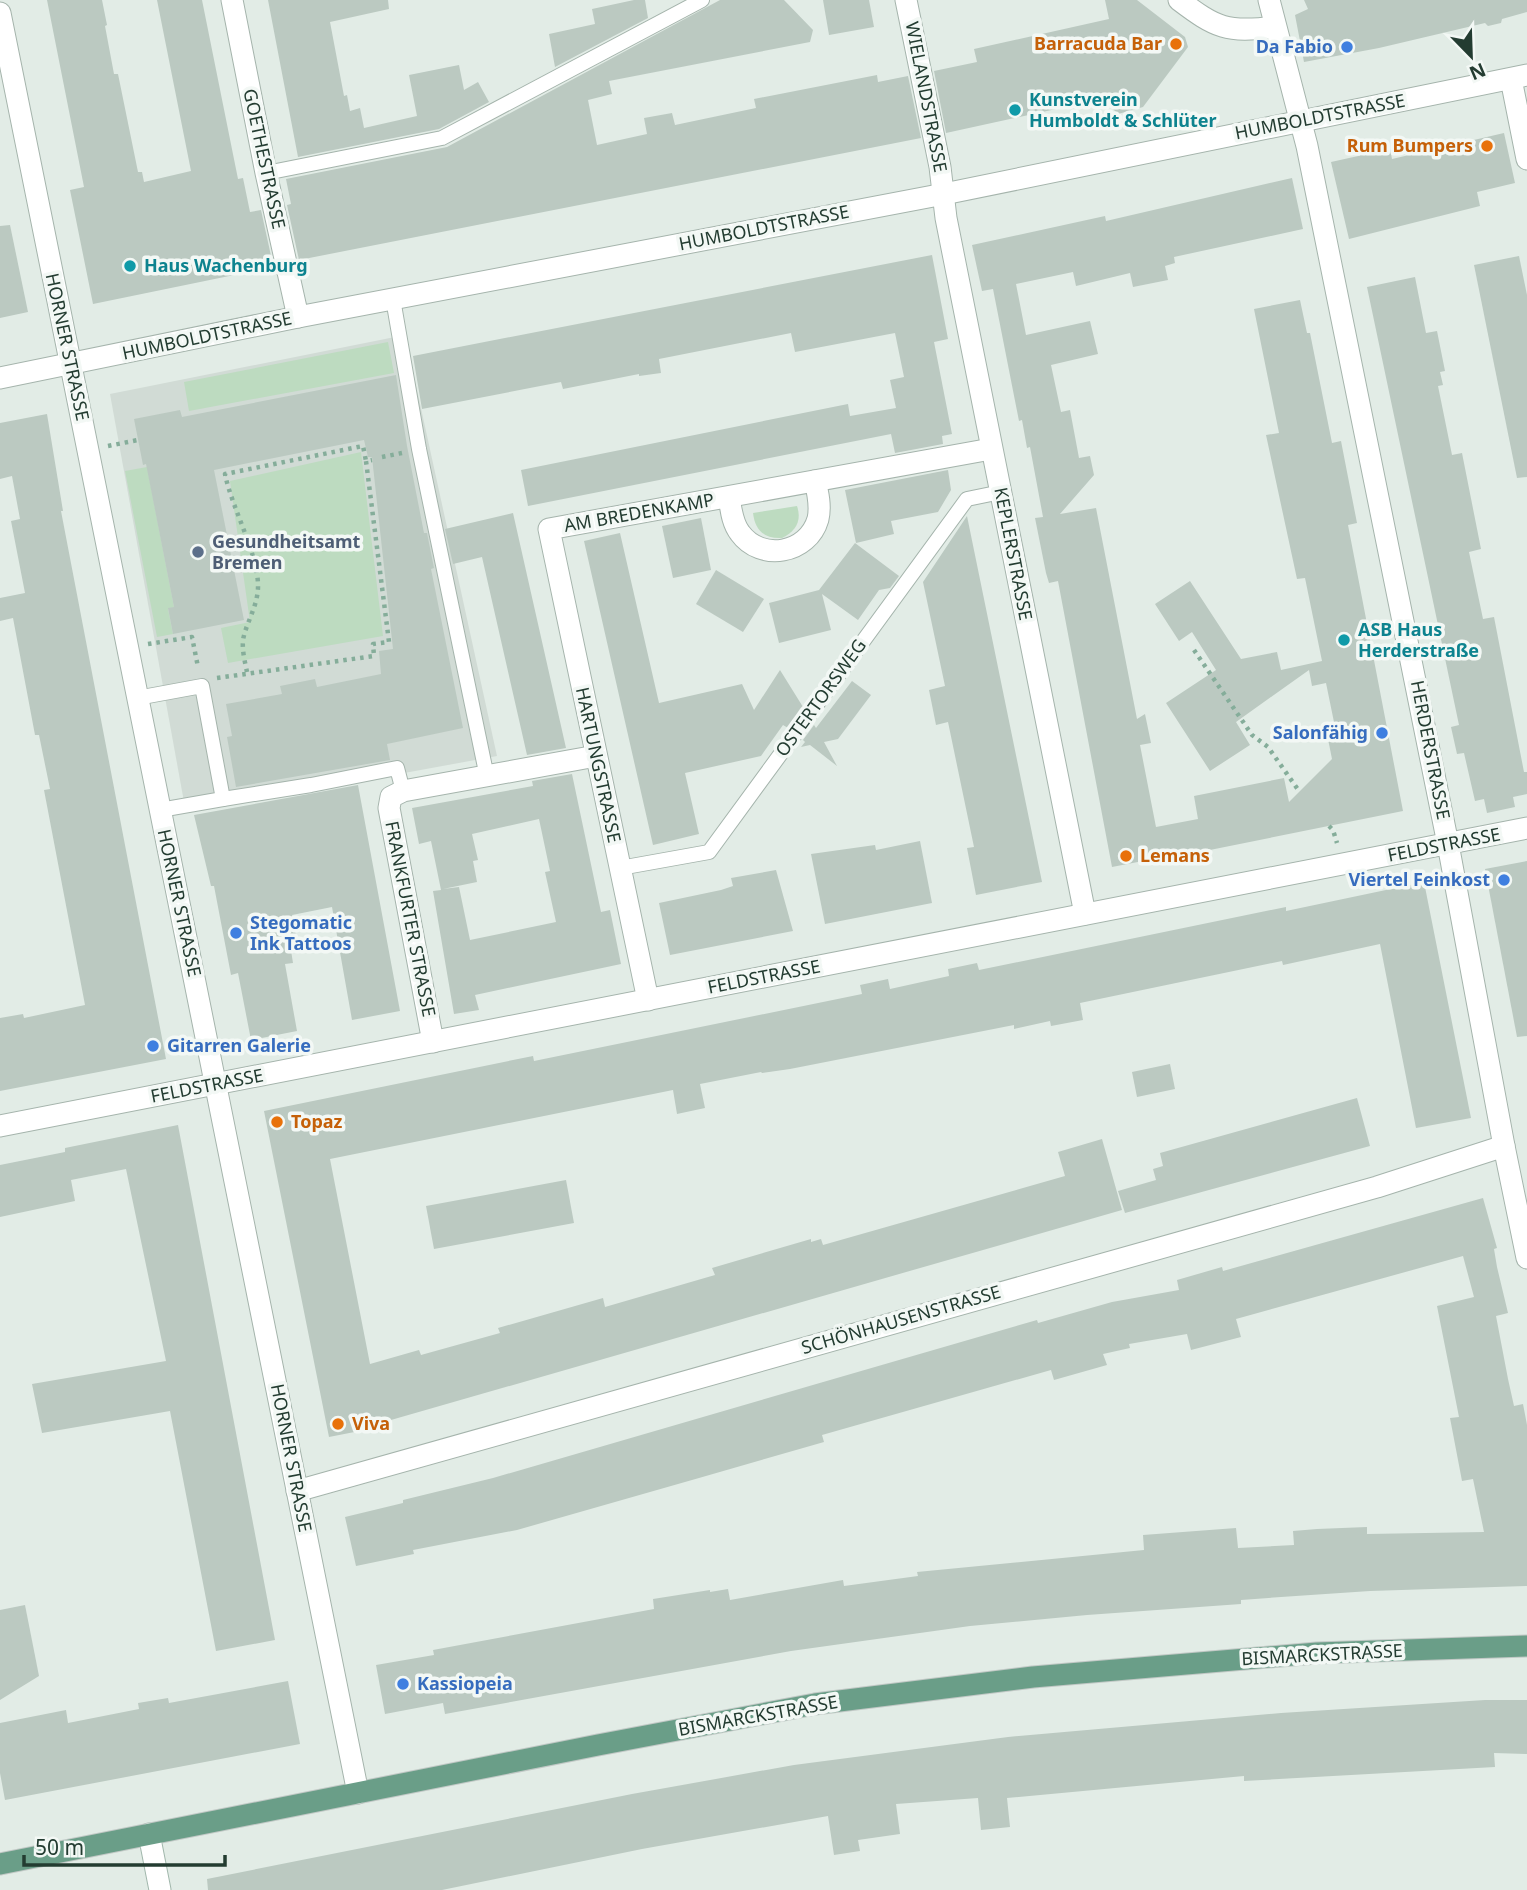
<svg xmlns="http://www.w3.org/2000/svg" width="1527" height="1890" viewBox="0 0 1527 1890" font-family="'Noto Sans',sans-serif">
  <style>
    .built { fill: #d1dbd5 }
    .green { fill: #bddbc0 }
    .building { fill: #bbc9c1; fill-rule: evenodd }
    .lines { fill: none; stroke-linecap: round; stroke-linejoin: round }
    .service-casing { stroke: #a5b4ac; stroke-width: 16 }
    .minor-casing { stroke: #a5b4ac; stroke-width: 23 }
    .secondary-casing { stroke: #a1b7ac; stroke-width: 23 }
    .primary-casing { stroke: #c1c8c5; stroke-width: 23 }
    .path { stroke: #85ad9a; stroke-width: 4.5; stroke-dasharray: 3.5 5; stroke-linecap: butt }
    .service { stroke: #fff; stroke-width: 14 }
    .minor { stroke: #fff; stroke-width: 21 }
    .secondary { stroke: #fff; stroke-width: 21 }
    .primary { stroke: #6a9e88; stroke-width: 21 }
    .food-dot { fill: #e8710a; stroke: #f3f8f5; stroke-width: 2.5 }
    .shop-dot { fill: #3f7fe0; stroke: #f3f8f5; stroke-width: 2.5 }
    .culture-dot { fill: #0f9aa8; stroke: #f3f8f5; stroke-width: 2.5 }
    .service-dot { fill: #5c6f8a; stroke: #f3f8f5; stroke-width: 2.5 }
    .labels { text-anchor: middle; stroke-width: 7; stroke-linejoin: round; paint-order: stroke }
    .food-label { font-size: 18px; font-weight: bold; fill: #c56008; stroke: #f3f8f5; text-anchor: start }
    .shop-label { font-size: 18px; font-weight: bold; fill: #366cbe; stroke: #f3f8f5; text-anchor: end }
    .street-label { font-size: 18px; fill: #233c31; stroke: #f3f8f5 }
    .culture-label { font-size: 18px; font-weight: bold; fill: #0d838f; stroke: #f3f8f5; text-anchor: start }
    .service-label { font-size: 18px; font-weight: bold; fill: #4e5e75; stroke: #f3f8f5; text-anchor: start }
  </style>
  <rect width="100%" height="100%" fill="#e2ece6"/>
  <path class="built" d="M405 335 497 756 186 813 110 394Z"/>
  <g class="green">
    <path d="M388 342 394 373 189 411 184 382Z"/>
    <path d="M361 452 383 636 228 663 221 628 250 622 230 481Z"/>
    <path d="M147 467 174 607 168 609 173 634 157 637 125 471Z"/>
    <path d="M797 506C802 521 796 531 782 538 764 539 755 530 753 513Z"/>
  </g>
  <g class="building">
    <path d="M47 0H102L107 25 105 26 114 74H118L138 172H142L144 182 191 171 157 0H202L238 179 243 178 250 212 261 210 273 265 267 266 268 268 93 304 70 190 84 187Z"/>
    <path d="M268 0H388L389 9 330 22 344 96 347 95 350 111 360 108 364 128 417 116 409 75 459 65 464 90 478 82 489 102 439 129 298 157Z"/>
    <path d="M634 0H645L648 18 555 67 549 34 595 24 592 9Z"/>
    <path d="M720 0H784L813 30 810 42 609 81 612 94 588 100 597 145 647 134 644 118 672 113 675 125 756 108 754 99 877 75 878 82 908 76 921 138 299 260 287 205 291 204 286 179 447 147Z"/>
    <path d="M823 0H869L874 27 829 35Z"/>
    <path d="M1105 0H1137L1185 37 1188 47 1143 107 1118 114 1106 102 1084 109 1079 104 946 133 934 71 977 62 974 49 1109 19Z"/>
    <path d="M1304 0H1527V12L1502 19 1501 23 1488 26 1485 23 1379 48 1304 62 1295 15 1308 9Z"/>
    <path d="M1504 133 1515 183 1477 192 1480 206 1349 239 1331 162 1390 149 1392 159Z"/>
    <path d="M1292 178 1303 229 1174 257 1175 263 1165 266 1168 280 1133 287 1130 273 1076 286 1073 272 1016 284 1026 335 1090 321 1098 354 1051 365 1061 412 1070 410 1079 458 1090 456 1094 475 1060 514 1096 508 1137 719 1145 714 1151 743 1140 745 1156 827 1198 819 1194 796 1284 778 1289 802 1332 759 1326 729 1335 727 1326 683 1312 686 1309 670 1236 722 1250 745 1210 771 1166 703 1216 670 1192 632 1179 641 1155 604 1190 581 1241 659 1277 652 1281 670 1322 661 1305 578 1297 579 1266 435 1279 433 1254 309 1300 300 1307 333H1310L1332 443 1341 441 1348 477 1357 523 1348 525 1403 811 1185 855 1184 853 1112 867 1058 581 1049 583 1046 573 1035 518 1043 517 1030 447 1027 448 1022 420 1019 421 993 289 982 291 972 245 1105 216 1106 221Z"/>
    <path d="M10 225 28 312 0 318V226Z"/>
    <path d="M932 255 948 339 934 342 952 434 942 436 943 444 895 453 891 434 528 506 521 470 848 404 850 416 896 408 890 380 904 377 895 333 795 352 791 333 659 359 661 373 639 376V374L563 389 561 382 422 409 413 356Z"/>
    <path d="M1519 256 1527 295V477L1517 478 1474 265Z"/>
    <path d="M1415 277 1426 333 1437 331 1445 371 1440 372 1443 385 1438 386 1452 455 1462 453 1481 549 1469 552 1483 619 1494 617 1524 772H1527V794L1513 797 1515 807 1487 813 1484 799 1475 801 1464 753 1457 754 1451 727 1459 725 1367 287Z"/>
    <path d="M396 375 407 446 424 533H427L434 568 431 569 463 728 387 744 390 760 236 787 227 737 232 736 226 704 282 694 280 686 315 679 317 687 381 674 379 651 393 649 372 457H368L364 440 214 470 244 620 173 634 168 608 174 607 146 464 143 465 134 419 180 410 182 417Z"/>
    <path d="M47 414 63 511H61L166 1059 0 1091V1018L23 1014 24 1018 85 1005 44 790 50 789 39 735H35L13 618 0 621V598L25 593 11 521 20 519 12 476 0 479V423Z"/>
    <path d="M948 470 951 490 938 512 891 521 894 534 856 543 845 490Z"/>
    <path d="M513 513 566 748 527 755 482 557 453 564 445 529Z"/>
    <path d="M967 516 1042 882 976 895 967 848 974 847 948 722 936 725 929 690 945 686 923 582Z"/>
    <path d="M701 518 711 570 673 578 662 526Z"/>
    <path d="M620 533 659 703 742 684 754 710 780 670 803 707 788 728 783 725 761 756 685 773 699 834 653 845 584 541Z"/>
    <path d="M855 543 899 576 890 588 879 590 858 620 822 594 831 630 779 643 769 603 819 590Z"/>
    <path d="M716 570 764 599 743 632 696 604Z"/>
    <path d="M852 681 871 695 838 739 824 742 837 766 810 745 801 747 805 742 803 740 814 725 816 728Z"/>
    <path d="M572 774 601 912 610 910 621 964 475 995 479 1010 454 1014 433 891 441 890 431 841 419 844 412 808 533 786 532 781ZM539 819 550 871 545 872 556 922 470 940 459 887 443 889 477 882 473 861 478 860 472 834Z"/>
    <path d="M358 785 400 1011 352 1020 332 907 292 915 296 936 289 938 293 963 285 964 297 1031 251 1040 238 973 231 975 214 886H211L194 815Z"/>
    <path d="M920 841 932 903 825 924 811 854 875 845 876 850Z"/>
    <path d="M1527 861V1036L1517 1037 1485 869Z"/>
    <path d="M776 870 793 931 670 955 659 903 721 890 733 886 731 878Z"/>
    <path d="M1424 882 1471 1118 1416 1128 1380 944 1283 965 1282 961 1080 1003 1083 1020 1051 1026 1050 1021 1014 1029V1025L790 1069 762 1073 761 1072 700 1084 705 1108 677 1114 673 1090 330 1159 370 1364 419 1350 421 1355 500 1333 498 1328 603 1298 605 1307 715 1275 712 1268 811 1239V1242L821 1239 823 1245 1065 1176 1058 1152 1102 1139 1122 1210 384 1422 385 1426 329 1437 264 1111 533 1056 534 1061 862 994 860 985 888 979 890 989 949 976 948 969 977 963 979 970 1286 907V911Z"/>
    <path d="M1170 1064 1175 1089 1137 1097 1132 1072Z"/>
    <path d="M1357 1098 1370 1146 1125 1213 1118 1191 1156 1180 1153 1169 1163 1166 1160 1153Z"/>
    <path d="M178 1125 275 1640 216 1651 170 1411 42 1433 32 1384 166 1361 126 1169 71 1180 75 1201 0 1217V1165L65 1152V1148Z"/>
    <path d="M566 1180 574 1223 434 1249 426 1206Z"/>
    <path d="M1483 1198 1497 1248 1494 1249 1497 1267 1508 1313 1496 1316 1508 1379 1514 1406 1523 1404 1527 1425V1586L1370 1591 1281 1597 1241 1600V1604L1087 1615 970 1626 791 1651 445 1714 443 1703 385 1714 376 1665 434 1655 433 1650 654 1609 653 1599 710 1590V1592L728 1589 730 1600 843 1580 844 1586 918 1576 917 1572 1144 1550 1143 1535 1236 1528 1238 1548 1294 1545 1293 1531 1317 1529 1367 1527V1534L1484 1532 1473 1479 1462 1481 1450 1418 1459 1417 1437 1306 1474 1297 1463 1256 1236 1319 1241 1337 1191 1350 1187 1334 1129 1344 1130 1348 1103 1354 1107 1365 1054 1380 1051 1370 822 1435 824 1442 699 1478 517 1530 413 1550 414 1554 356 1566 345 1517 403 1503V1500L493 1478 1037 1320 1038 1323 1112 1302 1179 1290 1177 1280 1222 1267 1223 1271Z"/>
    <path d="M25 1605 39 1676 0 1700V1610Z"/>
    <path d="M288 1681 300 1744 5 1800 0 1773V1723L66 1710 68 1723 139 1709 138 1703 168 1698 169 1703Z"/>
    <path d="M1485 1700H1527V1754L1494 1753 1495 1767 1244 1781V1776L1007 1798 1010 1827 981 1830 978 1798 896 1804 900 1834 858 1840 860 1851 834 1855 828 1816 642 1849 442 1890H208L207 1879 632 1794 794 1765 1008 1737 1281 1713Z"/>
  </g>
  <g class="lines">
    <defs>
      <g id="service">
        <path d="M266 173 442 138 702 0"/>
        <path d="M393 299 419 449 487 777"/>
        <path d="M137 698 202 686 223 799 160 810"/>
        <path d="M223 799 311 785 397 768 403 791"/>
        <path d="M620 868 709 852 967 499 1001 492"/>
      </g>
      <g id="minor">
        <path d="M232 0 266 173 298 317"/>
        <path d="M906 0 940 167 946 218 1085 914"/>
        <path d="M1179 0C1216 28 1227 33 1274 27"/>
        <path d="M1269 0 1307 146 1448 844 1504 1146 1527 1258"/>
        <path d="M0 13 358 1793"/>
        <path d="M1511 79 1527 159"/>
        <path d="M0 378 298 317 944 194 1527 75"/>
        <path d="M729 497C731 509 732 523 740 533 761 562 808 554 818 519 821 506 818 493 815 481"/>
        <path d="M648 1000 549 529 991 449"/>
        <path d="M433 1042 389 808 391 797 403 791 596 756"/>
        <path d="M0 1126 1527 828"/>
        <path d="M297 1491 1377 1187 1504 1146"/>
      </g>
      <path id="secondary" d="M149 1834 160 1890"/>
      <path id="primary" d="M0 1864 598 1745 815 1704 1033 1677 1317 1653 1527 1646"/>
    </defs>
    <use href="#service" class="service-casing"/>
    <use href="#minor" class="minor-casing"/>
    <use href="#secondary" class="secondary-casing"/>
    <use href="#primary" class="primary-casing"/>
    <g class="path">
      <path d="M108 446 138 440"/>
      <path d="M382 457 402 453"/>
      <path d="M148 644 192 637 198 667"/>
      <path d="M1194 650 1252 735 1268 747 1299 791"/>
      <path d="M247 672C245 662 242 651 243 640 246 623 257 608 258 588 259 555 232 509 225 474L363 446 366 461"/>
      <path d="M217 678 374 656 373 644 389 642 366 461 372 460"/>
      <path d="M1329 826 1333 830 1337 843"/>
    </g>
    <use href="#service" class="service"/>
    <use href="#minor" class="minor"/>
    <use href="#secondary" class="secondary"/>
    <use href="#primary" class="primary"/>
  </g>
  <g class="food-dot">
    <circle cx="1176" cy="44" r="7"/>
    <circle cx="1487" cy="146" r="7"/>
    <circle cx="1126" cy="856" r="7"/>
    <circle cx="277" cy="1122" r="7"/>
    <circle cx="338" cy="1424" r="7"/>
  </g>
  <g class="shop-dot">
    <circle cx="1347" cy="47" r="7"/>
    <circle cx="1382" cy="733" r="7"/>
    <circle cx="1504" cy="880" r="7"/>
    <circle cx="236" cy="933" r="7"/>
    <circle cx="153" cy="1046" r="7"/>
    <circle cx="403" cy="1684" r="7"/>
  </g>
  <g class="culture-dot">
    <circle cx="1015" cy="110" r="7"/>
    <circle cx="130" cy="266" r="7"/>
    <circle cx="1344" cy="640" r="7"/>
  </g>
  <circle class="service-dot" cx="198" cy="552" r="7"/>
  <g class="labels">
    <g class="food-label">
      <text x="1162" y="50" text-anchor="end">Barracuda Bar</text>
      <text x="1473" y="152" text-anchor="end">Rum Bumpers</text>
      <text x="1140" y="862">Lemans</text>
      <text x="291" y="1128">Topaz</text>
      <text x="352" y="1430">Viva</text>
    </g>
    <g class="shop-label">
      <text x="1333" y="53">Da Fabio</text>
      <text x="1368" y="739">Salonfähig</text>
      <text x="1490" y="886">Viertel Feinkost</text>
      <text x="250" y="929" text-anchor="start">Stegomatic<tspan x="250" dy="21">Ink Tattoos</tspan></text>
      <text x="167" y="1052" text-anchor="start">Gitarren Galerie</text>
      <text x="417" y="1690" text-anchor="start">Kassiopeia</text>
    </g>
    <g class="street-label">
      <text transform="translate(926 97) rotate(79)" y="6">WIELANDSTRASSE</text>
      <text transform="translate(1320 117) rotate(-11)" y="6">HUMBOLDTSTRASSE</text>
      <text transform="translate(264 159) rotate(78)" y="6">GOETHESTRASSE</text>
      <text transform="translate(764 228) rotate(-11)" y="6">HUMBOLDTSTRASSE</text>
      <text transform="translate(207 336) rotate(-12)" y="6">HUMBOLDTSTRASSE</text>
      <text transform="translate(67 347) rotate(78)" y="6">HORNER STRASSE</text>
      <text transform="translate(639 513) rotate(-10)" y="6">AM BREDENKAMP</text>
      <text transform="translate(1013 554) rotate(79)" y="6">KEPLERSTRASSE</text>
      <text transform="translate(821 698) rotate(-54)" y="6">OSTERTORSWEG</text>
      <text transform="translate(1430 750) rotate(79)" y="6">HERDERSTRASSE</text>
      <text transform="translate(598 765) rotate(78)" y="6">HARTUNGSTRASSE</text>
      <text transform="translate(1444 845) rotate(-11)" y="6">FELDSTRASSE</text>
      <text transform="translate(179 903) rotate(78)" y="6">HORNER STRASSE</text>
      <text transform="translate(410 919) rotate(79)" y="6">FRANKFURTER STRASSE</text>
      <text transform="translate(764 977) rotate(-11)" y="6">FELDSTRASSE</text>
      <text transform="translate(207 1086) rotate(-11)" y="6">FELDSTRASSE</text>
      <text transform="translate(901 1320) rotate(-16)" y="6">SCHÖNHAUSENSTRASSE</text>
      <text transform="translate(291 1458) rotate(79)" y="6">HORNER STRASSE</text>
      <text transform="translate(1322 1655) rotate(-3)" y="6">BISMARCKSTRASSE</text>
      <text transform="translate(758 1716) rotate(-10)" y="6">BISMARCKSTRASSE</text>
    </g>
    <g class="culture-label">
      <text x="1029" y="106">Kunstverein<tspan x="1029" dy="21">Humboldt &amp; Schlüter</tspan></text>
      <text x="144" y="272">Haus Wachenburg</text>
      <text x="1358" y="636">ASB Haus<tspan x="1358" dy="21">Herderstraße</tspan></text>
    </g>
    <g class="service-label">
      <text x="212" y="548">Gesundheitsamt<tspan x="212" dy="21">Bremen</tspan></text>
    </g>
  </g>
  <g transform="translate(1471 56) rotate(157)" stroke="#f3f8f5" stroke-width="5" paint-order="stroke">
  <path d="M0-5L12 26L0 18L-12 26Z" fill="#233c31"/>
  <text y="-10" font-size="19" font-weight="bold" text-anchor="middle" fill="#233c31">N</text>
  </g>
  <path d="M24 1855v10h201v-10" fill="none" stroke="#233c31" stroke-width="3.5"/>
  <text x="35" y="1855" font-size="21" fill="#233c31" stroke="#f3f8f5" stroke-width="5" paint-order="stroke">50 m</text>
</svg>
